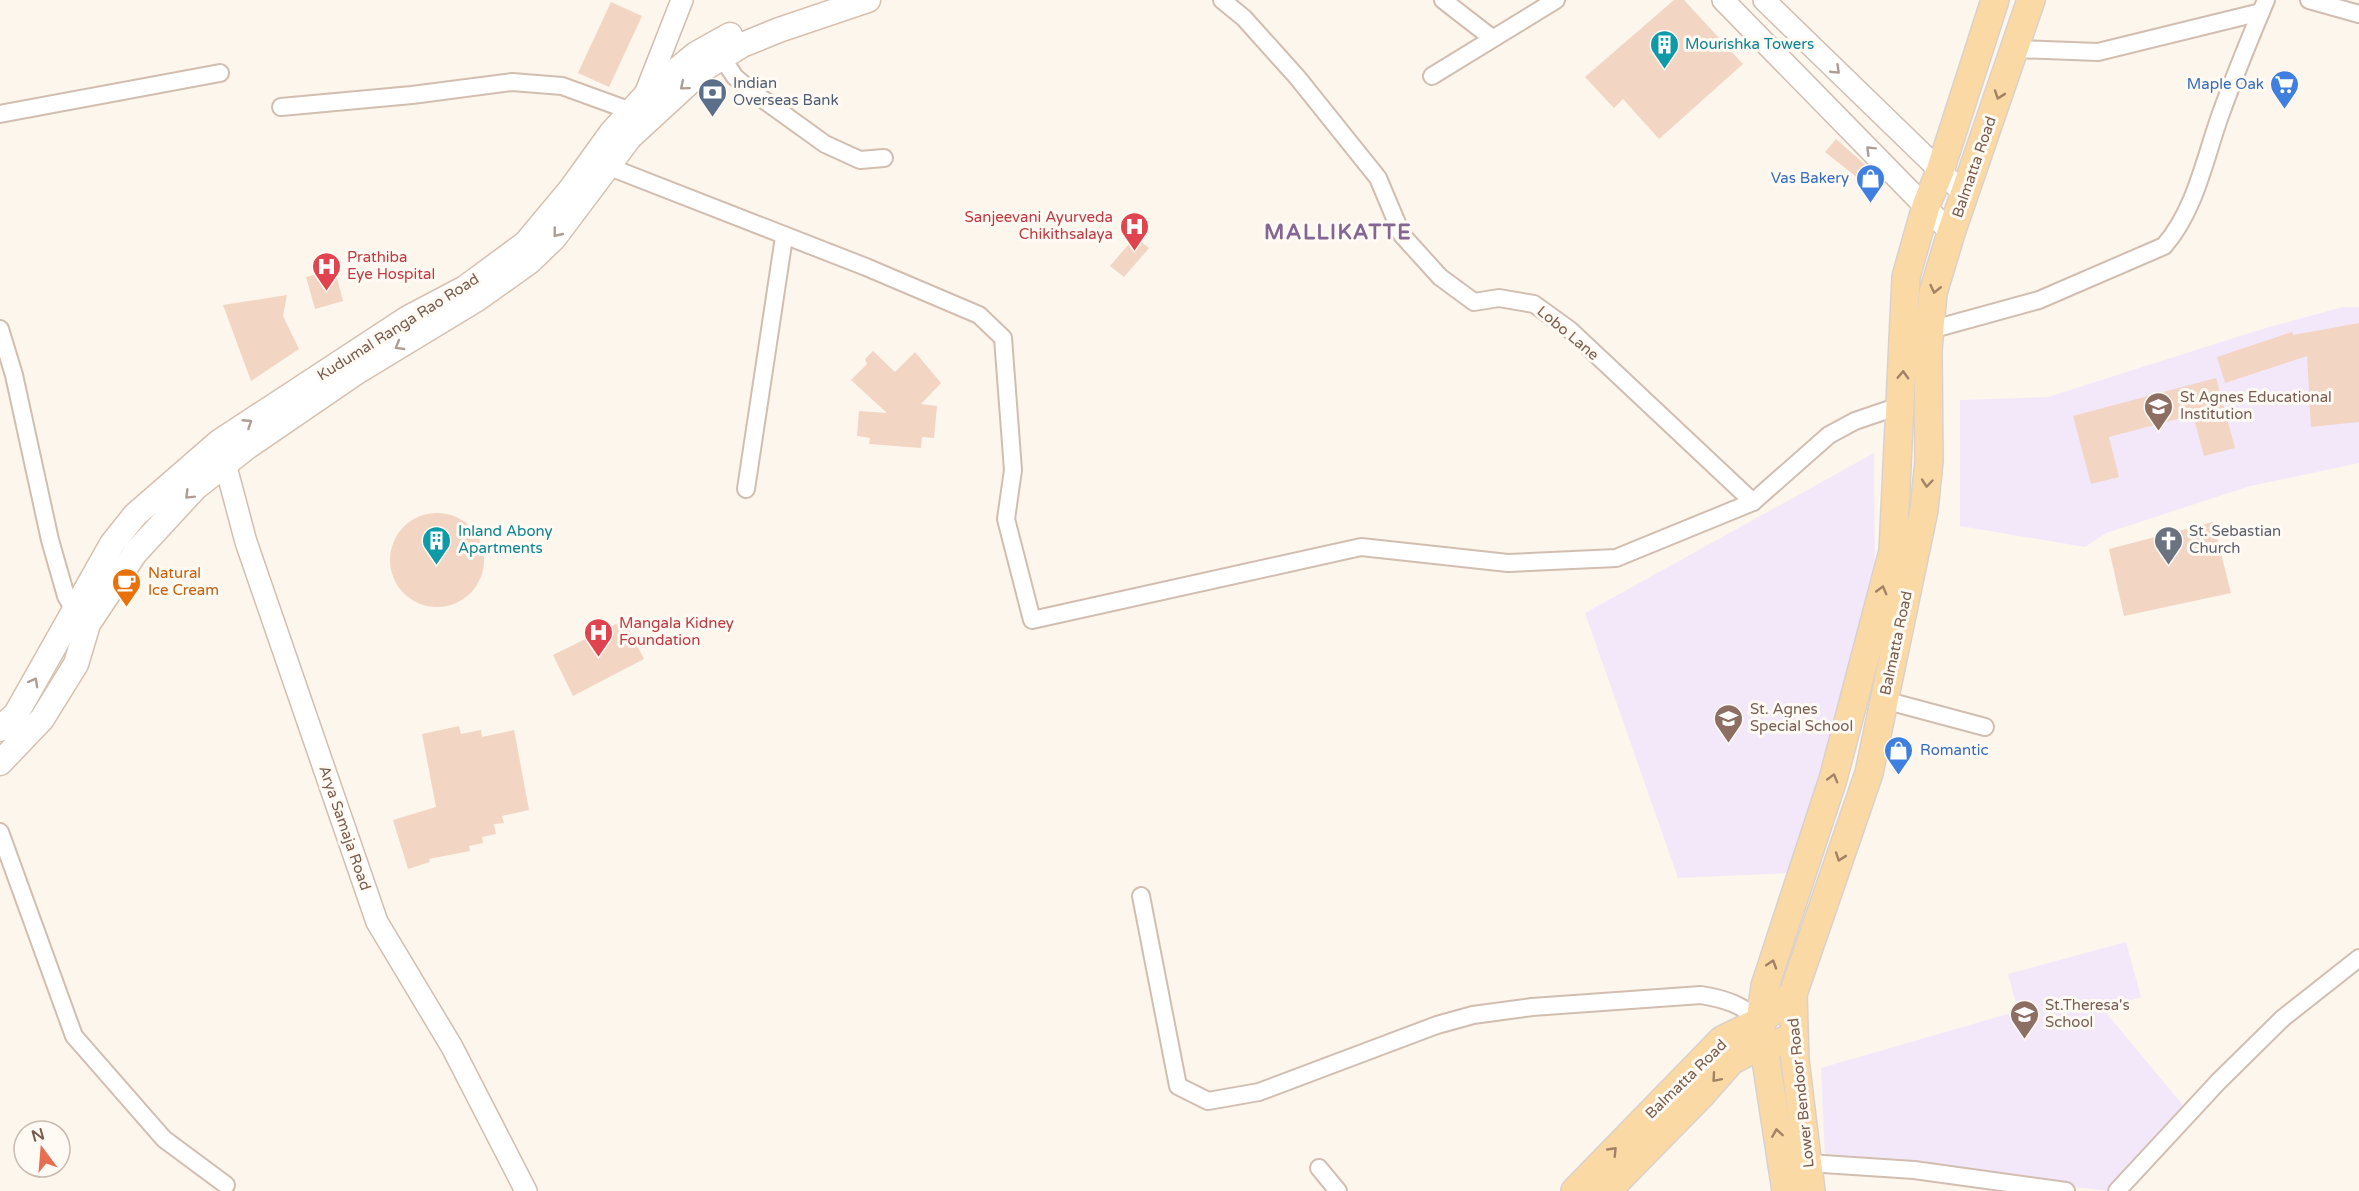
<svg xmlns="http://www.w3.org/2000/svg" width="2359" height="1191" viewBox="0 0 2359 1191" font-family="'Varela Round',sans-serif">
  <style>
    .education { fill: #f3e8fa }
    .building { fill: #f3d5c3 }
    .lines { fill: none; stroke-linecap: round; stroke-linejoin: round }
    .minor-casing { stroke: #d1beb0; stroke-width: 20 }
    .tertiary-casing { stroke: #d1beb0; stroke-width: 24 }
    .secondary-casing { stroke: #d6c0b0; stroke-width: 27 }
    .primary-casing { stroke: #dad1cd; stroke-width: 30 }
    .minor { stroke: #fff; stroke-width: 16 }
    .tertiary { stroke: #fff; stroke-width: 21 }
    .secondary { stroke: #fff; stroke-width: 24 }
    .primary { stroke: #fbd9a5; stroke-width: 27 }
    .oneway { stroke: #af9d94 }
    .oneway2 { stroke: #a18267 }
    .labels { text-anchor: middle; stroke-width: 6; stroke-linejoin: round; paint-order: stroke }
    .culture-label { font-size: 15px; fill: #0d838f; stroke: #fffaf3; text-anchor: start }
    .service-label { font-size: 15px; fill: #4e5e75; stroke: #fffaf3; text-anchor: start }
    .shop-label { font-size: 15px; fill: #366cbe; stroke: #fffaf3; text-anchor: end }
    .street-label { font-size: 15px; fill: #7a5c4d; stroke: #fffaf3 }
    .health-label { font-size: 15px; fill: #be3a42; stroke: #fffaf3; text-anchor: start }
    .education-label { font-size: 15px; fill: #785e54; stroke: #fffaf3; text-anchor: start }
    .worship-label { font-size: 15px; fill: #5b616d; stroke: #fffaf3; text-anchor: start }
    .food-label { font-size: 15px; fill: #c56008; stroke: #fffaf3; text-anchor: start }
    .district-label { font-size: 21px; font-weight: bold; letter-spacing: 1.5px; fill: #846695; stroke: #fffaf3 }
  </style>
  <rect width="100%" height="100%" fill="#fdf6ec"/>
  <g class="education">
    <path d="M2343 307H2359V463L2250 486 2106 533 2085 547 1960 526V400L2048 397 2259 330Z"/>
    <path d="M1874 453 1875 578 1790 873 1678 878 1585 613Z"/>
    <path d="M2126 942 2141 997 2103 1009 2186 1109 2109 1191 1825 1159 1821 1068 2018 1011 2008 974Z"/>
  </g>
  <g class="building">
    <path d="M1674 0H1684L1743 64 1659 139 1623 99 1614 108 1585 77Z"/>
    <path d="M611 2 642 16 609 87 578 73Z"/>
    <path d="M1836 139 1869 168 1859 179 1825 152Z"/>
    <path d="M1135 237 1149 248 1124 277 1110 266Z"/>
    <path d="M335 270 343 301 315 309 306 277Z"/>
    <path d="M287 295 283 316 299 349 251 381 223 305Z"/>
    <path d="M2359 323V422L2311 427 2307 356 2225 383 2217 357 2292 332 2293 335Z"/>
    <path d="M873 351 895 372 915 352 941 383 921 404 937 406 934 438 922 437 921 448 869 444 870 438 857 436 859 411 887 413 851 380 867 364 865 359Z"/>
    <path d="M2216 378 2235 448 2204 456 2193 415 2109 437 2119 477 2091 484 2073 416Z"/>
    <circle cx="437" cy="560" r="47"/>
    <path d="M2213 522 2231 593 2124 616 2109 549Z"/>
    <path d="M624 620 644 659 573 696 553 655Z"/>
    <path d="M459 726 461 734 481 730 482 737 514 730 529 810 502 816 504 823 494 824 496 834 482 837 483 843 469 846 470 851 429 859 430 862 408 869 393 820 436 807 422 734Z"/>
  </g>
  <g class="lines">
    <defs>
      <g id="minor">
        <path d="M1222 0 1244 18 1297 77 1378 178 1402 235 1440 277 1474 302 1499 298 1534 304 1570 330 1753 502 1829 435 1855 421 1902 405"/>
        <path d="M1443 0 1492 38"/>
        <path d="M2309 0 2359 14"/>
        <path d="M2015 49 2098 52 2261 12"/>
        <path d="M722 58 735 77 750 90 825 144 860 160 884 158"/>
        <path d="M1432 76 1556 0"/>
        <path d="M281 107 412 95 512 82 562 86 631 111 638 117"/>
        <path d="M0 114 220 73"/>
        <path d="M607 166 866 267 979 315 1003 338 1013 470 1006 519 1032 620 1361 547 1508 563 1616 558 1753 502"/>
        <path d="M0 329 14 375 50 540 66 596 74 610"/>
        <path d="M1930 330 2039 300 2164 246C2195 211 2205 158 2220 116 2234 77 2250 38 2266 0"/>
        <path d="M746 489 784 237"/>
        <path d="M1884 700 1985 727"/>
        <path d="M0 832 74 1036 164 1139 226 1185"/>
        <path d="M1141 896 1178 1086 1208 1101 1259 1092 1437 1025 1473 1015 1532 1007 1701 995C1725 999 1741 1004 1760 1021"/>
        <path d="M1808 1163 1914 1170 2066 1191"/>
        <path d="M1319 1168 1338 1191"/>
        <path d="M2117 1191 2218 1082 2283 1018 2359 958"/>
      </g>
      <g id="tertiary">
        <path d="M1723 0 1951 233"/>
        <path d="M1764 0 1964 194"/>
        <path d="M646 100 644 97 682 0"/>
        <path d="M221 448 246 542 377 922 452 1047 526 1191"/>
      </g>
      <g id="secondary">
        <path d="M0 729 16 714 112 544 135 515 219 442 408 318 465 288 526 243 571 189 612 132 644 97 696 54 730 35"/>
        <path d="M0 763 42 719 76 664 88 624 135 553 195 488 247 447 355 373 477 299 529 262 554 238 630 137 705 68 742 45 779 30 868 0"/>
      </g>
      <g id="primary">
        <path d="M1793 994 1795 1060 1811 1191"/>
        <path d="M1575 1191 1722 1040 1760 1021 1793 994 1869 773 1924 510 1929 461 1928 350 1933 293 1951 233 2031 0"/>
        <path d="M1607 1191 1701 1095 1731 1061 1750 1051 1794 1038"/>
        <path d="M1786 1191 1760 1021 1765 986 1833 779 1893 551 1906 277 1926 206 1940 171 1995 0"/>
      </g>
    </defs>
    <use href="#minor" class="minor-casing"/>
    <use href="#tertiary" class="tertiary-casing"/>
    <use href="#secondary" class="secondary-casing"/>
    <use href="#primary" class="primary-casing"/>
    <use href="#minor" class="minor"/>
    <use href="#tertiary" class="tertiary"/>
    <use href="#secondary" class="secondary"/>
    <use href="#primary" class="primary"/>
  </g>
  <defs><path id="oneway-chevron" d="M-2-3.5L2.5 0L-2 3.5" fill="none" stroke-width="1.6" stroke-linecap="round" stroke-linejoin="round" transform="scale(1.5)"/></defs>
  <g class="oneway">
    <use href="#oneway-chevron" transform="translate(1836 70) rotate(44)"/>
    <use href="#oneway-chevron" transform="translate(684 86) rotate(140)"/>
    <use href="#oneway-chevron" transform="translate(1870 150) rotate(-135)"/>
    <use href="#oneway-chevron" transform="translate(557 233) rotate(129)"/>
    <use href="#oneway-chevron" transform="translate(399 346) rotate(150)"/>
    <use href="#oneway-chevron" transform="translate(248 423) rotate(-33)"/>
    <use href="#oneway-chevron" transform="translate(189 495) rotate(135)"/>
    <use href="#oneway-chevron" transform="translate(34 682) rotate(-61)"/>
  </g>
  <g class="oneway2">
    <use href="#oneway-chevron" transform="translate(1999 95) rotate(109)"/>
    <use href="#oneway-chevron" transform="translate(1935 289) rotate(103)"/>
    <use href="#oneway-chevron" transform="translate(1903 375) rotate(-88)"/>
    <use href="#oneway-chevron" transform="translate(1927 483) rotate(95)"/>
    <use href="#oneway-chevron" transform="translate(1882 590) rotate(-75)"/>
    <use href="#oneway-chevron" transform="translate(1833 778) rotate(-74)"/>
    <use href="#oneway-chevron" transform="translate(1840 857) rotate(109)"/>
    <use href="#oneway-chevron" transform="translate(1772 964) rotate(-72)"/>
    <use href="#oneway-chevron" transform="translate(1716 1078) rotate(131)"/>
    <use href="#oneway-chevron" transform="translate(1777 1133) rotate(-99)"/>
    <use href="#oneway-chevron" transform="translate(1613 1151) rotate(-46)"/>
  </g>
  <defs>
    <symbol id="building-pin" viewBox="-11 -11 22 30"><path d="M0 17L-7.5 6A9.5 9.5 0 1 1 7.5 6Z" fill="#0f9aa8" stroke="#fffaf3"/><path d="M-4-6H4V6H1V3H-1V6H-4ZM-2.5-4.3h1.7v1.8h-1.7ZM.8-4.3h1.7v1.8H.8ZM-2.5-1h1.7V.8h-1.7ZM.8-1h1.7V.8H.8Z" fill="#fff"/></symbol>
    <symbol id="supermarket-pin" viewBox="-11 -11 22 30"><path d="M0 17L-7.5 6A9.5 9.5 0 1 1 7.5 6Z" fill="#3f7fe0" stroke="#fffaf3"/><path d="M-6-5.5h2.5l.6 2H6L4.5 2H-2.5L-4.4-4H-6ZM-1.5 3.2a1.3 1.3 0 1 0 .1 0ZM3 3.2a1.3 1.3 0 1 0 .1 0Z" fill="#fff"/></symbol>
    <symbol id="bank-pin" viewBox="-11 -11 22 30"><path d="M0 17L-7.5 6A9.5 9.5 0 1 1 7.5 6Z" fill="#5c6f8a" stroke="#fffaf3"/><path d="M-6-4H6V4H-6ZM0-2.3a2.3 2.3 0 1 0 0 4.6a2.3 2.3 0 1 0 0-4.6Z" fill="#fff"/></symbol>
    <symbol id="shop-pin" viewBox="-11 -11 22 30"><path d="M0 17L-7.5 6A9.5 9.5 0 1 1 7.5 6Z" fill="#3f7fe0" stroke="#fffaf3"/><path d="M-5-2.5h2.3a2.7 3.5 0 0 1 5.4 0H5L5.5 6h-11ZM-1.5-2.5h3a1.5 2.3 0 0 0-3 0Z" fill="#fff"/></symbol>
    <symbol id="hospital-pin" viewBox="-11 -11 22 30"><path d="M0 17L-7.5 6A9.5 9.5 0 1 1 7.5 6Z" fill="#e0444e" stroke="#fffaf3"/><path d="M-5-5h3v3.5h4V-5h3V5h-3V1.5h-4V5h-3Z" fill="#fff"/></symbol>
    <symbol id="school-pin" viewBox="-11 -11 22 30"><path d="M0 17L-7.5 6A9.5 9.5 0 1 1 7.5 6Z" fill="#8d6e63" stroke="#fffaf3"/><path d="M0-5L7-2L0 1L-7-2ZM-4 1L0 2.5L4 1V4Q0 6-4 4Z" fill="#fff"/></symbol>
    <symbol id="church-pin" viewBox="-11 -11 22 30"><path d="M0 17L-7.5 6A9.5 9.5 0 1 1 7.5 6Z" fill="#6b7280" stroke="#fffaf3"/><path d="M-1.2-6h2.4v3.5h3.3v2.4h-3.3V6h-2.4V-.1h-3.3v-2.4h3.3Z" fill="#fff"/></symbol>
    <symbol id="cafe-pin" viewBox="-11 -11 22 30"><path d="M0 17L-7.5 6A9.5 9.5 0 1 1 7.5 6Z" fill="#e8710a" stroke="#fffaf3"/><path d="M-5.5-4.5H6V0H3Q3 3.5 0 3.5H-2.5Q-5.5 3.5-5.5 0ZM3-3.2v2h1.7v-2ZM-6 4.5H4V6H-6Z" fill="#fff"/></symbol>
  </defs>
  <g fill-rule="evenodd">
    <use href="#building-pin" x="1648" y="28" width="33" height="45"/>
    <use href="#supermarket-pin" x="2268" y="68" width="33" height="45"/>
    <use href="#bank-pin" x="696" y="76" width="33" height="45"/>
    <use href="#shop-pin" x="1854" y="162" width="33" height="45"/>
    <use href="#hospital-pin" x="1118" y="210" width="33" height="45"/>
    <use href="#hospital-pin" x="310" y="250" width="33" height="45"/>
    <use href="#school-pin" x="2142" y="390" width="33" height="45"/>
    <use href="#building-pin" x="420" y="524" width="33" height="45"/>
    <use href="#church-pin" x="2152" y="524" width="33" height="45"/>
    <use href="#cafe-pin" x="110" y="566" width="33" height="45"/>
    <use href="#hospital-pin" x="582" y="616" width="33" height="45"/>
    <use href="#school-pin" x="1712" y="702" width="33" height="45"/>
    <use href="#shop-pin" x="1882" y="734" width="33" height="45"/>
    <use href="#school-pin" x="2008" y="998" width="33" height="45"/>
  </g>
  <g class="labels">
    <g class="culture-label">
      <text x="1685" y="49">Mourishka Towers</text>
      <text x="458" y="536">Inland Abony<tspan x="458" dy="17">Apartments</tspan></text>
    </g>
    <g class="service-label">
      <text x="733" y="88">Indian<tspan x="733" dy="17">Overseas Bank</tspan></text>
    </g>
    <g class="shop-label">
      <text x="2264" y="89">Maple Oak</text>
      <text x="1849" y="183">Vas Bakery</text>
      <text x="1920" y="755" text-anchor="start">Romantic</text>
    </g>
    <g class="street-label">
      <text transform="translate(1974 167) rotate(-71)" y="5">Balmatta Road</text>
      <text transform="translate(398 327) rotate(-32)" y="5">Kudumal Ranga Rao Road</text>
      <text transform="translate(1568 333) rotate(40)" y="5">Lobo Lane</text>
      <text transform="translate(1896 643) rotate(-78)" y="5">Balmatta Road</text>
      <text transform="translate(345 828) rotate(71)" y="5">Arya Samaja Road</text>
      <text transform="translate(1686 1079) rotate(-44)" y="5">Balmatta Road</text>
      <text transform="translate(1801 1093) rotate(-96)" y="5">Lower Bendoor Road</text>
    </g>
    <g class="health-label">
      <text x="1113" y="222" text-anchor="end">Sanjeevani Ayurveda<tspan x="1113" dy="17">Chikithsalaya</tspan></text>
      <text x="347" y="262">Prathiba<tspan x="347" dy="17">Eye Hospital</tspan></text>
      <text x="619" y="628">Mangala Kidney<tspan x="619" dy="17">Foundation</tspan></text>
    </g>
    <g class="education-label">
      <text x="2180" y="402">St Agnes Educational<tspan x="2180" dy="17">Institution</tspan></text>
      <text x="1750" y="714">St. Agnes<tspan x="1750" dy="17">Special School</tspan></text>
      <text x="2045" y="1010">St.Theresa's<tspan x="2045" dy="17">School</tspan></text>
    </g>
    <g class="worship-label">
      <text x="2189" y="536">St. Sebastian<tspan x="2189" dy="17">Church</tspan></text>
    </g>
    <g class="food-label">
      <text x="148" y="578">Natural<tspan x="148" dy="17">Ice Cream</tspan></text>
    </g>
    <g class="district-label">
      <text x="1338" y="239">MALLIKATTE</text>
    </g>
  </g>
  <g transform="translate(42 1149) rotate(344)"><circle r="28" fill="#fffaf3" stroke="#cabbb1" stroke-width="1.5"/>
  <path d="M0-4.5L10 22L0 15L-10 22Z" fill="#e76f51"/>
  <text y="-9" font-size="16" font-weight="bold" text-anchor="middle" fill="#7a5c4d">N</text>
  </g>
</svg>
